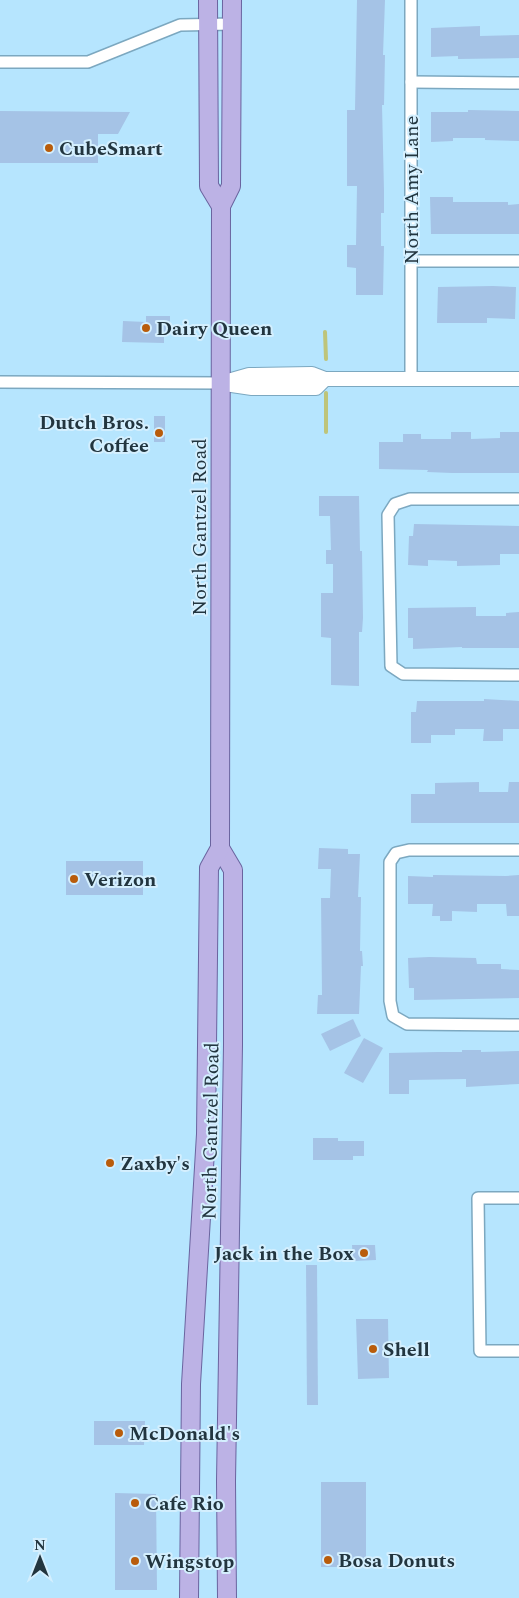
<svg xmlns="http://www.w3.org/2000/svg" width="519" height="1598" viewBox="0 0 519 1598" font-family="Spectral,serif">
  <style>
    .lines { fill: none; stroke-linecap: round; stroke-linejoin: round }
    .stream { stroke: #bec47a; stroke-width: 4 }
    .building { fill: #a5c3e6 }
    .minor-casing { stroke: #7ca8c0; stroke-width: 14 }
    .tertiary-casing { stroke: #7ca8c0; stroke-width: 16 }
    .primary-casing { stroke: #6a649f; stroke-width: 20 }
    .minor { stroke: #fff; stroke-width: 11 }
    .tertiary { stroke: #fff; stroke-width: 14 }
    .primary { stroke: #bcb2e5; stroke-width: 18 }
    .poi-dot { fill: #b95c0b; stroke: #d4effe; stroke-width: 2 }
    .labels { text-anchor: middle; stroke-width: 4; stroke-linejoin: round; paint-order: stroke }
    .poi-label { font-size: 20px; font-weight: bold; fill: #22353f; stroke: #d4effe; text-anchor: start }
    .street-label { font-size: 20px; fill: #22353f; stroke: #d4effe }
  </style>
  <rect width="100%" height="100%" fill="#b6e5fe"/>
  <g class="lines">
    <g class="stream">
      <path d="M325 332 326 359"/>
      <path d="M326 432V393"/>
    </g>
  </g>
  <g class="building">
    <path d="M357 0H385L383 55H385L384 105H382L384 191V213H381V246H384L383 295H356V268L347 267V245H356L357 186H347V110H355Z"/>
    <path d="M480 26V36L519 35V58L458 59V56L431 57V28Z"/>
    <path d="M468 110 519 111V141L485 140V138H453V141L431 142V112H468Z"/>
    <path d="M0 111 130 112 118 134H98V163H0Z"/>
    <path d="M430 197H453V202H508V205L519 204V234H431Z"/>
    <path d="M493 286 516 287 515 319 487 318V323H437L438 287Z"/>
    <path d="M146 316H170V334H164V343L122 342 123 321 146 322Z"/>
    <rect x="154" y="416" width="11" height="26"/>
    <path d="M451 432H471V439L500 438V432H519V473H452L427 472 428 470 379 469V442H403V434H421V439H451Z"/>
    <path d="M319 496H359L360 551H362L363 618 362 632H359V686L331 685V638L321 637V593H333V564H326V550H331L330 516H319Z"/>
    <path d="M414 524 519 526V554H500V565L457 566V561L428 560V566L408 565 409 536H413Z"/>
    <path d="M476 607V616H506V613L519 612V648H462V647L413 649V638H408V608Z"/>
    <path d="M484 699 519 701V729H503V741H483L484 729H455V735H431V743H411V712H416L417 701H484Z"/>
    <path d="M479 782V792H508L509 782H519V823H411V794H435V783Z"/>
    <path d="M319 848 348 849V854H360L358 897H361L360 951H362L363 966H361L359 1014H317L318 995H322L321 898H330L331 869H318Z"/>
    <rect x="66" y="861" width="77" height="34"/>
    <path d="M433 875 506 876 519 875V916H507L506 904H477V912L452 911V921H440V916H432L433 904H408V876L433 877Z"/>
    <path d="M429 957 476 958 477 964H501V969L519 970V998L414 1000V988H409L408 958Z"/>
    <path d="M353 1019 361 1036 330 1051 321 1034Z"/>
    <path d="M364 1038 383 1048 363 1083 344 1073Z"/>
    <path d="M462 1050H481V1052L519 1051V1084L466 1087V1079L409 1080V1094H389V1053L438 1052H462Z"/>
    <path d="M313 1138H338V1141H364V1156H353V1160H313Z"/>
    <path d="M352 1245H375L376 1260 353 1261Z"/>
    <path d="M306 1265H317L318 1405H307Z"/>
    <path d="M356 1319H388L389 1378 358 1379Z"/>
    <path d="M94 1421H145L144 1445H94Z"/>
    <rect x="321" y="1482" width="45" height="85"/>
    <path d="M115 1493 156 1494 157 1590H115Z"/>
  </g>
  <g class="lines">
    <defs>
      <g id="minor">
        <path d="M411 0V380"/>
        <path d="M0 62H88L180 25 232 24"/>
        <path d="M411 82 519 83"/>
        <path d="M411 261H519"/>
        <path d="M0 382 221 383"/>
        <path d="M519 499H410L395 504 388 515 391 666 403 674 519 675"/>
        <path d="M519 850H409L396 853 390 862V1001L393 1016 407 1024 519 1025"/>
        <path d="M519 1198H478L480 1351H519"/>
      </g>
      <g id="tertiary">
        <path d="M221 383 249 375 312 374 325 379H519"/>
        <path d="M225 384 252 388H316L325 379"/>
      </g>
      <g id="primary">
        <path d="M208 0 209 186 221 206"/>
        <path d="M220 848 233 870V1045L226 1481 227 1598"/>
        <path d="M189 1598 191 1384 206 1134 209 868 220 848 221 206 231 186 232 0"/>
      </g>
    </defs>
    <use href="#minor" class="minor-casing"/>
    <use href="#tertiary" class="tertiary-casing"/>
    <use href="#primary" class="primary-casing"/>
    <use href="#minor" class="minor"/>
    <use href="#tertiary" class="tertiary"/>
    <use href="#primary" class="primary"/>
  </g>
  <g class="poi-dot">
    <circle cx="49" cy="148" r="5"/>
    <circle cx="146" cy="328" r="5"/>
    <circle cx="159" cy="433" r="5"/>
    <circle cx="74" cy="879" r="5"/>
    <circle cx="110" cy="1163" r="5"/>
    <circle cx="364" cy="1253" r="5"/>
    <circle cx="373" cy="1349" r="5"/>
    <circle cx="119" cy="1433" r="5"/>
    <circle cx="135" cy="1503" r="5"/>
    <circle cx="328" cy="1560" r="5"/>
    <circle cx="135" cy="1561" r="5"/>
  </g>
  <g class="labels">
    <g class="poi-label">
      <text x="59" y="155">CubeSmart</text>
      <text x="156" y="335">Dairy Queen</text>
      <text x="149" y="429" text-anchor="end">Dutch Bros.<tspan x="149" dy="23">Coffee</tspan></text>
      <text x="84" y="886">Verizon</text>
      <text x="120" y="1170">Zaxby's</text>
      <text x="354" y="1260" text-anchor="end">Jack in the Box</text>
      <text x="383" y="1356">Shell</text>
      <text x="129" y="1440">McDonald's</text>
      <text x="145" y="1510">Cafe Rio</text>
      <text x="338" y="1567">Bosa Donuts</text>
      <text x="145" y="1568">Wingstop</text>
    </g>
    <g class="street-label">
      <text transform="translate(411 190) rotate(-90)" y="7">North Amy Lane</text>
      <text transform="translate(199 527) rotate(-90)" y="7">North Gantzel Road</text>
      <text transform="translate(210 1131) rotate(-89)" y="7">North Gantzel Road</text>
    </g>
  </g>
  <g transform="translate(40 1558)" stroke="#d4effe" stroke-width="4" paint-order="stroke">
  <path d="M0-4L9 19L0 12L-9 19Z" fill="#22353f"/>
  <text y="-8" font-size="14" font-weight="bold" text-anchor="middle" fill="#22353f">N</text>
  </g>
</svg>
